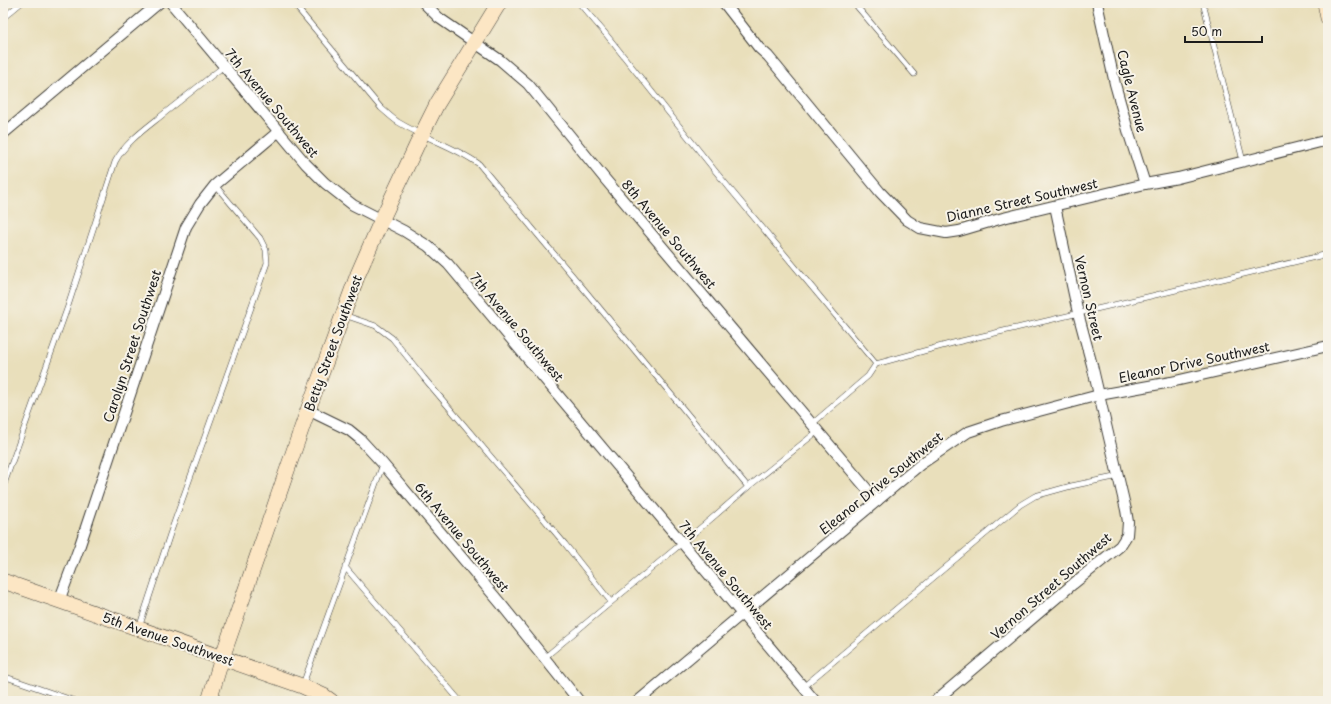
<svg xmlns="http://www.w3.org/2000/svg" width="1331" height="704" viewBox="0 0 1331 704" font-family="'Playpen Sans',sans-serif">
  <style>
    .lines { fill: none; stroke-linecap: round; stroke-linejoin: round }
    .lane-casing { stroke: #3b3934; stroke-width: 6 }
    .street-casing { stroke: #3b3934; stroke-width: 12 }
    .secondary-casing { stroke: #3b3934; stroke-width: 16 }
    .lane { stroke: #fff; stroke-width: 5 }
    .street { stroke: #fff; stroke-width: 10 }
    .secondary { stroke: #fce6c4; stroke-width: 15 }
    .labels { text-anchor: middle; stroke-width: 4; stroke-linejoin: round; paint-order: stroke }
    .street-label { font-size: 13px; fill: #1c1c1c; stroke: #f7f3e8 }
  </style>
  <rect width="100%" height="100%" fill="#f7f3e8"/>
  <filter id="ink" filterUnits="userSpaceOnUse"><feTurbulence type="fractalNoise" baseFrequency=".025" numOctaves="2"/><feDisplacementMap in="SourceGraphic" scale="8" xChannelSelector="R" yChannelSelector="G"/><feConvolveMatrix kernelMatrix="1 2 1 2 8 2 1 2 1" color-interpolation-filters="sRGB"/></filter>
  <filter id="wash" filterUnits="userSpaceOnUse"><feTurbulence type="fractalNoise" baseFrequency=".012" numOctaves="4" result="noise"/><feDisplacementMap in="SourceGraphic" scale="16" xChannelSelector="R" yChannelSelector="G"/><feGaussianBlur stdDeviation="0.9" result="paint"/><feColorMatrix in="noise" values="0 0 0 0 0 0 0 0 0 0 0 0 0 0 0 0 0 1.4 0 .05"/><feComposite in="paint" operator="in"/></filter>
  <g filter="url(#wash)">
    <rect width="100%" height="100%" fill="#e9dfbb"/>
  </g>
  <g filter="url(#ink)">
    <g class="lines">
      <defs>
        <g id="lane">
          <path d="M293 3 381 108C387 113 392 118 398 122 424 138 454 146 479 164L543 241 583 288 748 487"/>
          <path d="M579 3 605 33 716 172 876 364"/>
          <path d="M854 3 914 74"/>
          <path d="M1203 3 1243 161"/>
          <path d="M3 18 21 3"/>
          <path d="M344 315 376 326 392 338 424 378 565 544 611 602"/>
          <path d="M812 424 868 376 876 364 953 343 1328 254"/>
          <path d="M3 487 68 306 115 162C126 141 148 127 166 112 185 97 205 81 224 66"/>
          <path d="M345 567 460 701"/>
          <path d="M139 628 170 534 267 263 266 250 260 238 215 185"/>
          <path d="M544 658 711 519 748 487 818 431"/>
          <path d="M3 676 75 701"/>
          <path d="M303 684 383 464"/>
          <path d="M803 687 1020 505 1035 496 1071 486 1119 476"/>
        </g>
        <g id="street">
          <path d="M171 3 306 164 325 183 353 205 404 231 428 246 448 264 815 701"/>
          <path d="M424 3 439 18 500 60 528 84 605 179 877 501"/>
          <path d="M724 3 759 48 768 56 880 192 907 220 920 228 946 233 959 231 1003 218 1145 184 1178 178 1328 140"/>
          <path d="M1097 3 1115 84 1129 134 1145 184"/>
          <path d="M3 134 159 3"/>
          <path d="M308 410 349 430 360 439 383 464 501 604 579 701"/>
          <path d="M59 601 80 545 186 227 200 204 215 185 279 131"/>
          <path d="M638 701 921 464 968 432 1001 421 1099 395 1171 382 1328 346"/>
          <path d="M935 701 1073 584 1120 546 1127 535 1128 522 1126 510 1092 365 1078 313 1055 206"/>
        </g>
        <g id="secondary">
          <path d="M1325 3 1328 18"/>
          <path d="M3 581 302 686 324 696 331 701"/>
          <path d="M209 701 222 658 308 410 358 274 382 219 422 134 437 104 499 3"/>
        </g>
      </defs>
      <use href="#lane" class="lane-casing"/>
      <use href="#street" class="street-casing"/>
      <use href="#secondary" class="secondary-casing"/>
      <use href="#lane" class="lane"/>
      <use href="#street" class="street"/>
      <use href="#secondary" class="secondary"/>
    </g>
  </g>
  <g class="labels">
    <g class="street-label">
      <text transform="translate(1132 91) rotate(76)" y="5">Cagle Avenue</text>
      <text transform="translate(272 103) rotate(50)" y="5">7th Avenue Southwest</text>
      <text transform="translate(1022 200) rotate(-13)" y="5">Dianne Street Southwest</text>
      <text transform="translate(669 234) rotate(50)" y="5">8th Avenue Southwest</text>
      <text transform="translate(1089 298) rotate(77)" y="5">Vernon Street</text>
      <text transform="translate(517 327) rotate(50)" y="5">7th Avenue Southwest</text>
      <text transform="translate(333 343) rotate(-70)" y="5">Betty Street Southwest</text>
      <text transform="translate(132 346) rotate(-72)" y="5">Carolyn Street Southwest</text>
      <text transform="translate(1194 362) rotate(-12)" y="5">Eleanor Drive Southwest</text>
      <text transform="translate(881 483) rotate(-39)" y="5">Eleanor Drive Southwest</text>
      <text transform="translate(462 537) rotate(50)" y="5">6th Avenue Southwest</text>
      <text transform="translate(726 575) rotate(50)" y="5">7th Avenue Southwest</text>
      <text transform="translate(1051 586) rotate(-41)" y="5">Vernon Street Southwest</text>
      <text transform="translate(168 639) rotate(19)" y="5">5th Avenue Southwest</text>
    </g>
  </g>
  <rect width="1331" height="704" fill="none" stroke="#f7f3e8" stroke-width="16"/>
  <path d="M1185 36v6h77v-6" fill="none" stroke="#1c1c1c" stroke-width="2"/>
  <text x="1191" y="36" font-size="12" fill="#1c1c1c" stroke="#f7f3e8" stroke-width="3" paint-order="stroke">50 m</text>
</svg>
